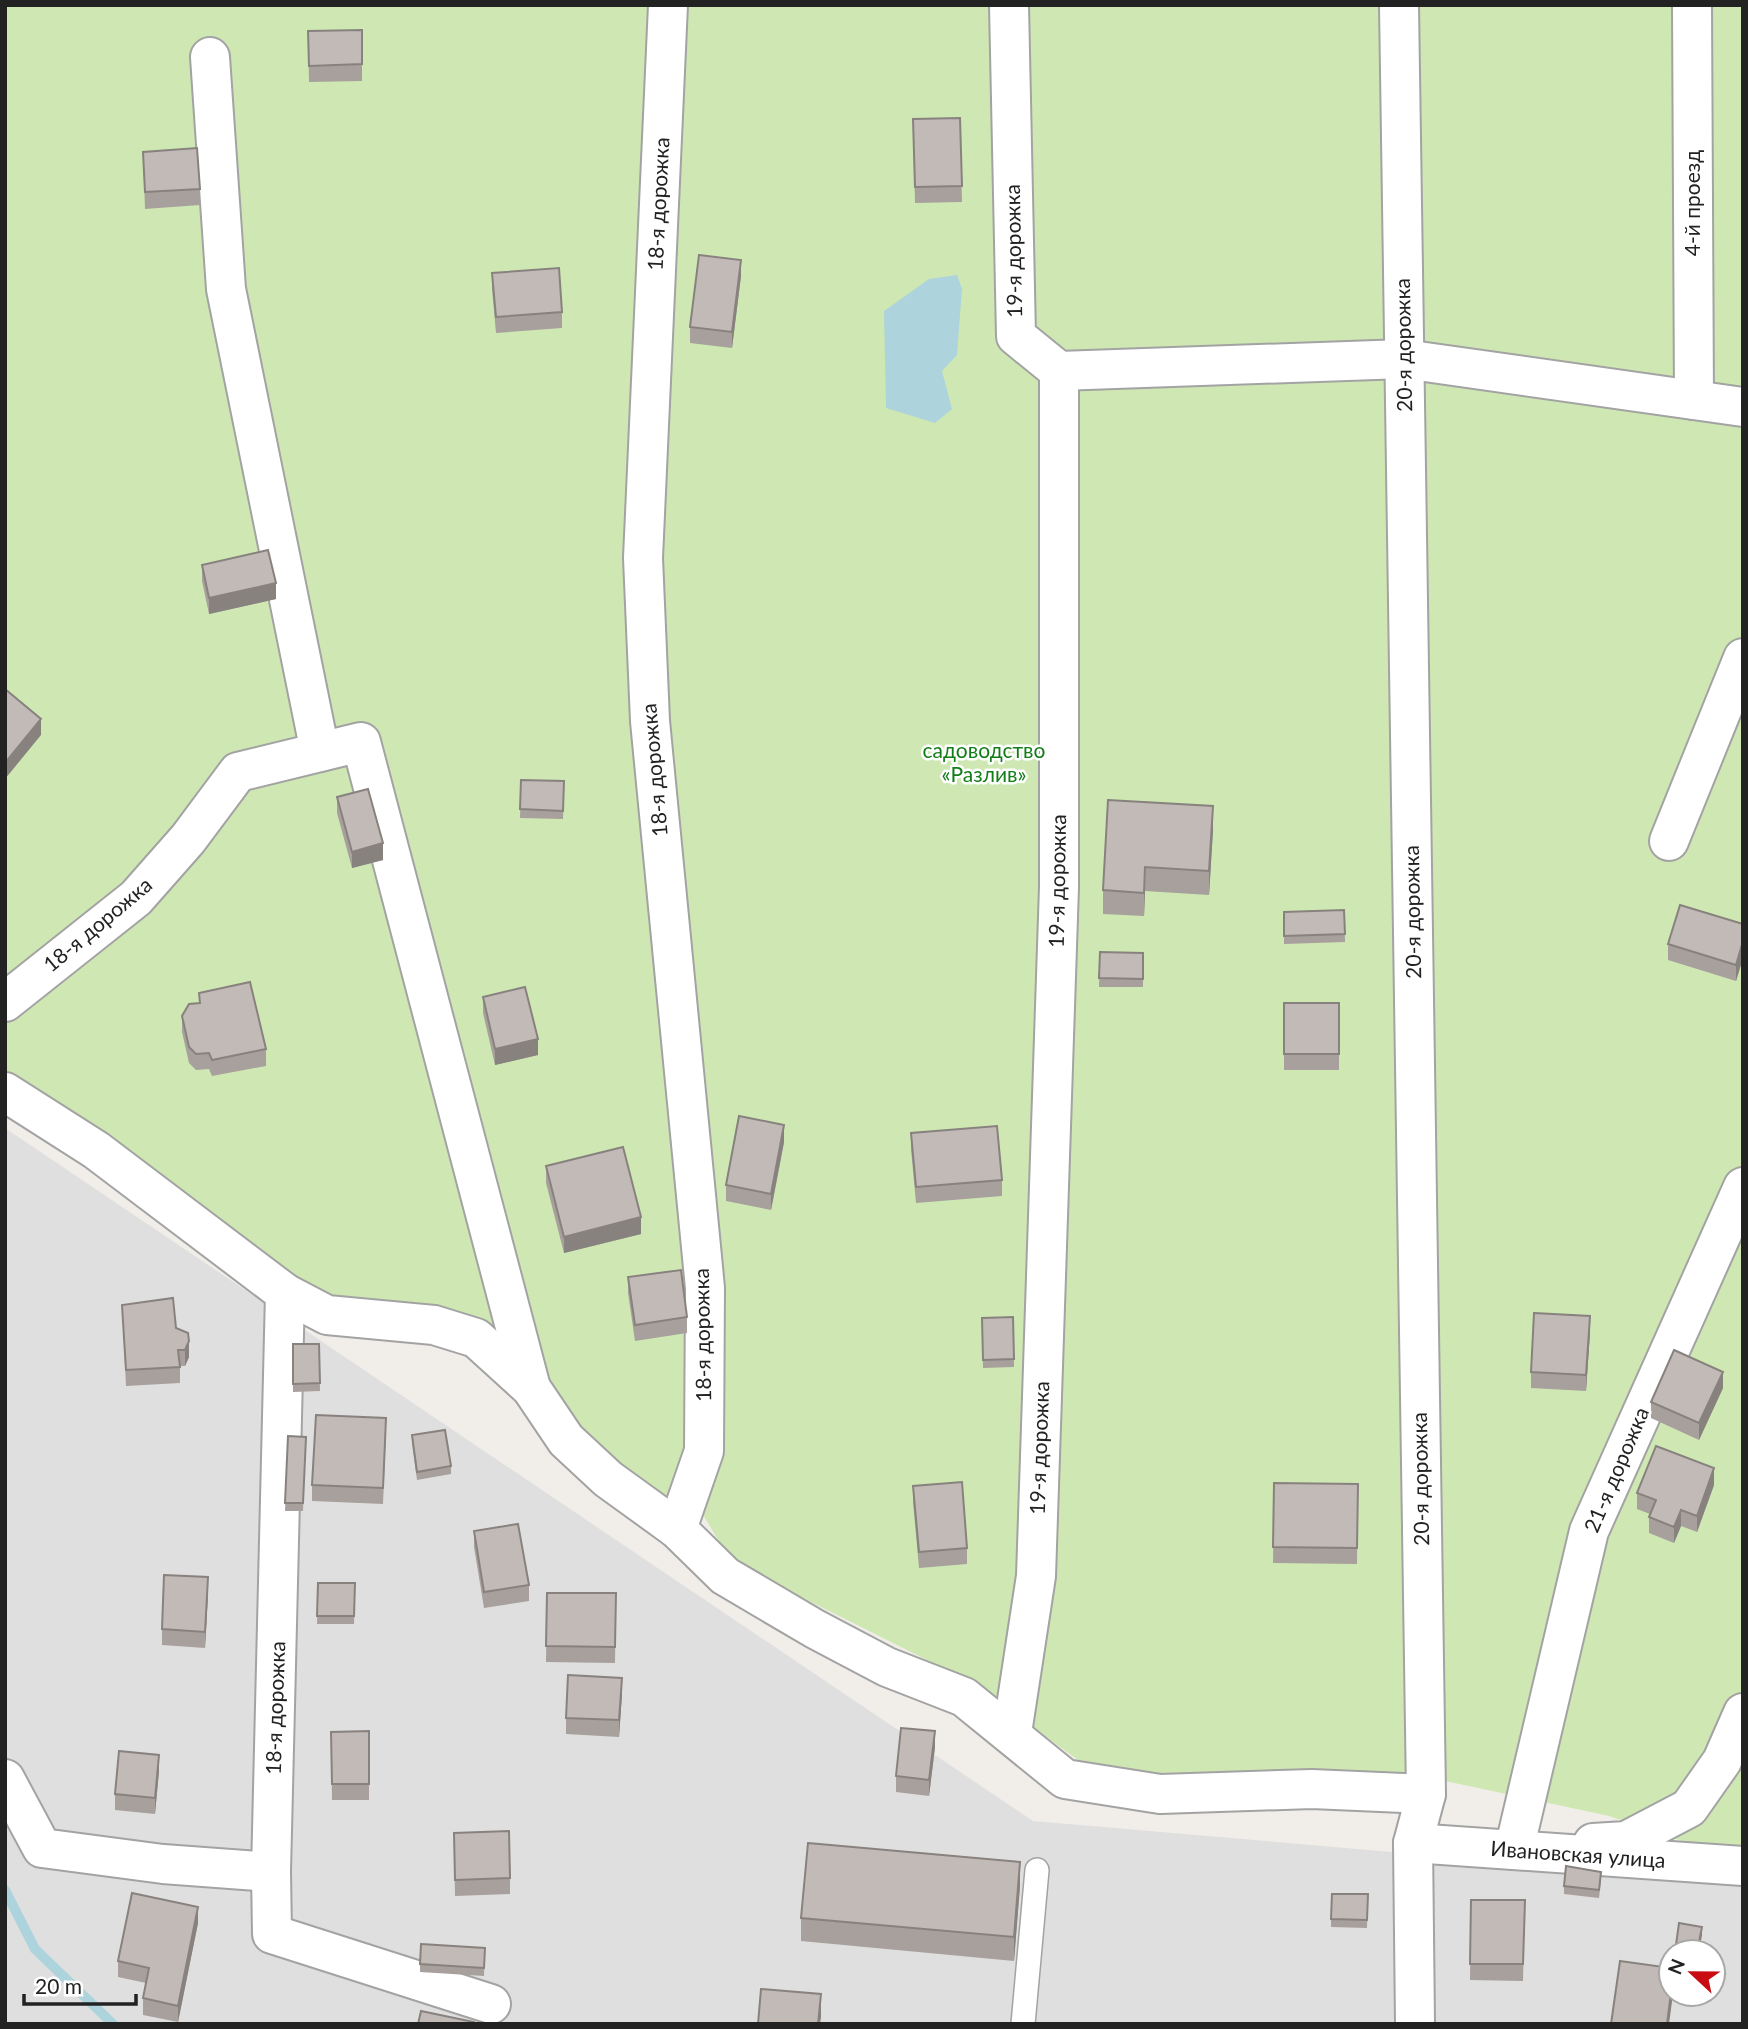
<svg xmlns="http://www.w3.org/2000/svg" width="1748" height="2029" viewBox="0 0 1748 2029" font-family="Lato,sans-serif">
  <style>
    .residential { fill: #e0dfdf; fill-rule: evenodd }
    .grass { fill: #cfe8b3 }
    .water { fill: #add3dc }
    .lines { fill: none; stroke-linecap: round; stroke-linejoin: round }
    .stream { stroke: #add3dc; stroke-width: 10 }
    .service-casing { stroke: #a3a3a3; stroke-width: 26 }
    .minor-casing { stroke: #a3a3a3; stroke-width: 42 }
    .service { stroke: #fff; stroke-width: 23 }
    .minor { stroke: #fff; stroke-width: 38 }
    .wall { fill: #a7a09d }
    .shaded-wall { fill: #88827f }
    .building { fill: #c2bab6; stroke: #88827f; stroke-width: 2 }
    .labels { text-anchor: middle; stroke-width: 5; stroke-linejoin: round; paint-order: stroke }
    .street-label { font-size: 21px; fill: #222; stroke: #fff }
    .park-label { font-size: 21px; fill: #137d18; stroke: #fff }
  </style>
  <rect width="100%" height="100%" fill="#f1eee9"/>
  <path class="residential" d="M5 1128 1033 1821 1556 1866 1743 1885V2024H5ZM1671 1952H1713V1994H1671Z"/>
  <path class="grass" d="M5 5H1743V1849L1696 1846 1609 1816 1408 1773 1167 1780 1078 1760 969 1681 731 1562 702 1513 597 1483 513 1398 470 1320 322 1298 5 1075Z"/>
  <path class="water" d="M957 275 962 289 957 355 942 371 952 409 935 423 886 408 884 311 929 279Z"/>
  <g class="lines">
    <path class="stream" d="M5 1890 35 1949 113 2024"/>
    <defs>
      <path id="service" d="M1023 2024 1037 1870"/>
      <g id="minor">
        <path d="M668 5 643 558 650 721 705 1288 704 1451 677 1529"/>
        <path d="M1009 5 1016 336 1059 371V887L1036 1576 1012 1733"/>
        <path d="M1399 5 1426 1794 1413 1843 1415 2024"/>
        <path d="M1692 5 1694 400"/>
        <path d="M210 57 226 289 320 752"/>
        <path d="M1059 371 1404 359 1743 407"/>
        <path d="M1669 841 1743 658"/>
        <path d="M5 1002 136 898 188 839 238 772 361 742 531 1388"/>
        <path d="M5 1092 96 1150 285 1293 327 1315 434 1325 476 1338 531 1388 566 1440 608 1479 677 1529 725 1576 815 1629 887 1667 964 1697 1065 1779 1160 1794 1312 1789 1426 1794"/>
        <path d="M285 1293 271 1872 272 1934 491 2004"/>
        <path d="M5 1779 42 1848 163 1864 271 1872"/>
        <path d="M1413 1843 1743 1866"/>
        <path d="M1593 1843 1626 1841 1689 1808 1722 1761 1743 1713"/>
        <path d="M1514 1850 1589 1531 1743 1187"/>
      </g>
    </defs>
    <use href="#service" class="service-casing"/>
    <use href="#minor" class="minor-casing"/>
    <use href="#service" class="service"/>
    <use href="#minor" class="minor"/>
  </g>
  <g class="wall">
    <path d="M362 30V81L309 82 308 31Z"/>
    <path d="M960 118 962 202 915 203 913 119Z"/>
    <path d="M143 152 200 189V205L145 209Z"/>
    <path d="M492 273 562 312V328L496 333 492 289Z"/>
    <path d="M741 276 732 348 690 343V327Z"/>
    <path d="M202 565 276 599 209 614 202 581Z"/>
    <path d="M521 780 564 781 563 819 520 818Z"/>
    <path d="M337 797 383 860 352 868 337 813Z"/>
    <path d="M1213 830 1209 895 1145 891 1144 916 1103 914V890Z"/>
    <path d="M1344 910 1345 942 1284 944V912Z"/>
    <path d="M1743 924V958L1736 981 1668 960V944Z"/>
    <path d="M1100 952 1143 953V987H1099Z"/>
    <path d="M199 993 266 1049V1066L212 1076 209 1069 196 1070 189 1063 182 1032V1016L199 1003Z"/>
    <path d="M483 997 538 1055 495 1065 483 1013Z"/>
    <rect x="1284" y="1003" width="55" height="67"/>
    <path d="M911 1133 1002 1180V1196L916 1203 911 1149Z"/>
    <path d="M784 1142 771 1210 726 1201V1185Z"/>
    <path d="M546 1166 641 1234 564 1253 546 1183Z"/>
    <path d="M628 1277 687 1317V1333L635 1341 628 1293Z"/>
    <path d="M122 1305 176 1328 189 1357 185 1366H180V1383L126 1386Z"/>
    <path d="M1013 1317 1014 1367 983 1368 982 1318Z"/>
    <path d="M1590 1332 1586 1391 1531 1388V1372Z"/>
    <path d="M293 1344H319L320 1391 293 1392Z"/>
    <path d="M1723 1388 1699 1440 1651 1418V1402Z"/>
    <path d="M386 1434 383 1504 312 1501V1485Z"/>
    <path d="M412 1435 451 1466V1474L417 1480 412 1443Z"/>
    <path d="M288 1436 306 1437 303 1511H285Z"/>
    <path d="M1274 1483 1358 1484 1357 1564 1273 1563Z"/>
    <path d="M1714 1485 1697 1532 1681 1526 1674 1543 1649 1533V1517L1650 1514 1637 1509V1493Z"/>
    <path d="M913 1486 967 1548V1564L919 1568 913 1502Z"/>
    <path d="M474 1531 529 1585V1601L484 1608 474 1547Z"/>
    <path d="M318 1583H355L354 1624H317Z"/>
    <path d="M208 1593 205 1648 162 1645V1629Z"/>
    <path d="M547 1593H616L615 1663 546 1662Z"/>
    <path d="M622 1694 619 1737 566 1734V1718Z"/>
    <path d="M369 1731V1800H332L331 1732Z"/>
    <path d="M935 1747 929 1796 896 1792V1776Z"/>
    <path d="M159 1771 155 1814 115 1810V1794Z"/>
    <path d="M454 1833 510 1878V1894L455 1896Z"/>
    <path d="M1601 1880 1599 1898 1564 1894V1886Z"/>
    <path d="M1020 1886 1014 1961 801 1941V1918Z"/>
    <path d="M1368 1894 1367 1928 1331 1927V1919Z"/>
    <path d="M1471 1900H1525L1523 1981 1470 1980Z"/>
    <path d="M198 1923 178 2022 143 2015V1998L146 1983 118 1977V1961Z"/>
    <path d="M485 1948 484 1976 420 1972V1964Z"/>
  </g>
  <g class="shaded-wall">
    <path d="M741 260V276L732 348V332Z"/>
    <path d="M276 583V599L209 614V598Z"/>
    <path d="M41 719V735L5 779V763Z"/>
    <path d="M1213 806V830L1209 895V871Z"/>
    <path d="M383 843V860L352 868V852Z"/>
    <path d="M1145 867V891L1144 916V893Z"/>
    <path d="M1743 941V958L1736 981V965Z"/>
    <path d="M538 1039V1055L495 1065V1049Z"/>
    <path d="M784 1125V1142L771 1210V1194Z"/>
    <path d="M641 1217V1234L564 1253V1237Z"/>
    <path d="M1590 1316V1332L1586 1391V1375Z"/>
    <path d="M189 1341V1357L185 1366V1350Z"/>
    <path d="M1723 1372V1388L1699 1440V1423Z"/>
    <path d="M1714 1468V1485L1697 1532V1516Z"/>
    <path d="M1681 1510V1526L1674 1543V1527Z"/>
    <path d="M208 1577V1593L205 1648V1632Z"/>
    <path d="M622 1678V1694L619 1737V1720Z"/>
    <path d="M935 1731V1747L929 1796V1780Z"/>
    <path d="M159 1755V1771L155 1814V1798Z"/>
    <path d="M1020 1862V1886L1014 1961V1937Z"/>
    <path d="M198 1907V1923L178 2022V2006Z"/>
    <path d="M1702 1927V1935L1699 1952H1697Z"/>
    <path d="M821 1994V2017L820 2024H818Z"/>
    <path d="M1671 1994H1673L1669 2024H1667Z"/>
  </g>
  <g class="building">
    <path d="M362 30V64L309 66 308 31Z"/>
    <path d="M960 118 962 186 915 187 913 119Z"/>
    <path d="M197 148 200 189 145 192 143 152Z"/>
    <path d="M699 255 741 260 732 332 690 327Z"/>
    <path d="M559 268 562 312 496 317 492 273Z"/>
    <path d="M268 550 276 583 209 598 202 565Z"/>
    <path d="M5 689 41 719 5 763Z"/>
    <path d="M521 780 564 781 563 811 520 809Z"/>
    <path d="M368 789 383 843 352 852 337 797Z"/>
    <path d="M1108 800 1213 806 1209 871 1145 867 1144 893 1103 890Z"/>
    <path d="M1680 905 1743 924V941L1736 965 1668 944Z"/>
    <path d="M1344 910 1345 934 1284 936V912Z"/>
    <path d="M1100 952 1143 953V979L1099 978Z"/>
    <path d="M250 982 266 1049 212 1060 209 1053 196 1054 189 1047 182 1016 189 1004 200 1003 199 993Z"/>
    <path d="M525 987 538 1039 495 1049 483 997Z"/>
    <rect x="1284" y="1003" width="55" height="51"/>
    <path d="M739 1116 784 1125 771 1194 726 1185Z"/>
    <path d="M997 1126 1002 1180 916 1187 911 1133Z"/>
    <path d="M623 1147 641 1217 564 1237 546 1166Z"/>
    <path d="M681 1270 687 1317 635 1325 628 1277Z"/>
    <path d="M173 1298 176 1328 188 1333 189 1341 185 1350H178L180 1367 126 1370 122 1305Z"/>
    <path d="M1534 1313 1590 1316 1586 1375 1531 1372Z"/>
    <path d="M1013 1317 1014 1359 983 1360 982 1318Z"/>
    <path d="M293 1344H319L320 1383 293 1384Z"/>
    <path d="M1674 1350 1723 1372 1699 1423 1651 1402Z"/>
    <path d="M316 1415 386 1418 383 1488 312 1485Z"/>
    <path d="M445 1430 451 1466 417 1472 412 1435Z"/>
    <path d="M288 1436 306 1437 303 1503H285Z"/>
    <path d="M1656 1446 1714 1468 1697 1516 1681 1510 1674 1527 1649 1517 1656 1500 1637 1493Z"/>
    <path d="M962 1482 967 1548 919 1552 913 1486Z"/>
    <path d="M1274 1483 1358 1484 1357 1548 1273 1547Z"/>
    <path d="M518 1524 529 1585 484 1592 474 1531Z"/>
    <path d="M164 1575 208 1577 205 1632 162 1629Z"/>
    <path d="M318 1583H355L354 1616H317Z"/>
    <path d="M547 1593H616L615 1647 546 1646Z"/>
    <path d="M568 1675 622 1678 619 1720 566 1718Z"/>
    <path d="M901 1728 935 1731 929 1780 896 1776Z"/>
    <path d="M369 1731V1784H332L331 1732Z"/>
    <path d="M119 1751 159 1755 155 1798 115 1794Z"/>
    <path d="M509 1831 510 1878 455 1880 454 1833Z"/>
    <path d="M808 1843 1020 1862 1014 1937 801 1918Z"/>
    <path d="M1566 1866 1601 1872 1599 1890 1564 1886Z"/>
    <path d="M132 1893 198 1907 178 2006 143 1998 149 1968 118 1961Z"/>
    <path d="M1332 1894H1368L1367 1920 1331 1919Z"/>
    <path d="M1471 1900H1525L1523 1964H1470Z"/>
    <path d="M1679 1923 1702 1927 1697 1952H1675Z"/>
    <path d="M421 1944 485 1948 484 1968 420 1964Z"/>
    <path d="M1620 1961 1671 1968V1992L1667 2024H1611Z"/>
    <path d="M761 1989 821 1994 818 2024H758Z"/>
    <path d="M421 2011 474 2022V2024H418Z"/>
  </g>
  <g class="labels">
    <g class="street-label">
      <text transform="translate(1693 203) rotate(-90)" y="7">4-й проезд</text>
      <text transform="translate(659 204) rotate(-87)" y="7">18-я дорожка</text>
      <text transform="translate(1014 251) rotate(-91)" y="7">19-я дорожка</text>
      <text transform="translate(1404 345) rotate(-91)" y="7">20-я дорожка</text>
      <text transform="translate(655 770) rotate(-95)" y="7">18-я дорожка</text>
      <text transform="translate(1058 881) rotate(-89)" y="7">19-я дорожка</text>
      <text transform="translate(1413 912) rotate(-91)" y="7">20-я дорожка</text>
      <text transform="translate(98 925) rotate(-40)" y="7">18-я дорожка</text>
      <text transform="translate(703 1335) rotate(-91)" y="7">18-я дорожка</text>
      <text transform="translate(1040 1448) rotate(-88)" y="7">19-я дорожка</text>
      <text transform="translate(1617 1470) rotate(-67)" y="7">21-я дорожка</text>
      <text transform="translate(1421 1479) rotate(-91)" y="7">20-я дорожка</text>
      <text transform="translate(276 1708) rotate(-88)" y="7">18-я дорожка</text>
      <text transform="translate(1578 1855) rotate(4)" y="7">Ивановская улица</text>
    </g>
    <g class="park-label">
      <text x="984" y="758">садоводство<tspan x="984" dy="24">«Разлив»</tspan></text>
    </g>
  </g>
  <rect width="1748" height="2029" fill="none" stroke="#222222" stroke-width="14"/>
  <g transform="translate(1692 1973) rotate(292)"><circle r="33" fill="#ffffff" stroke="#a7a7a7" stroke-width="2"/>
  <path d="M0-5L12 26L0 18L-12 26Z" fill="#c80c12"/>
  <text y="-10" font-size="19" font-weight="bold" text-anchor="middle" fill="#222222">N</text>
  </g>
  <path d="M24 1994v10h112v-10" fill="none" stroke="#222222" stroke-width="3.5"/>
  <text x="35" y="1994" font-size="21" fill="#222222" stroke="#ffffff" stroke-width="5" paint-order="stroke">20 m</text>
</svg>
